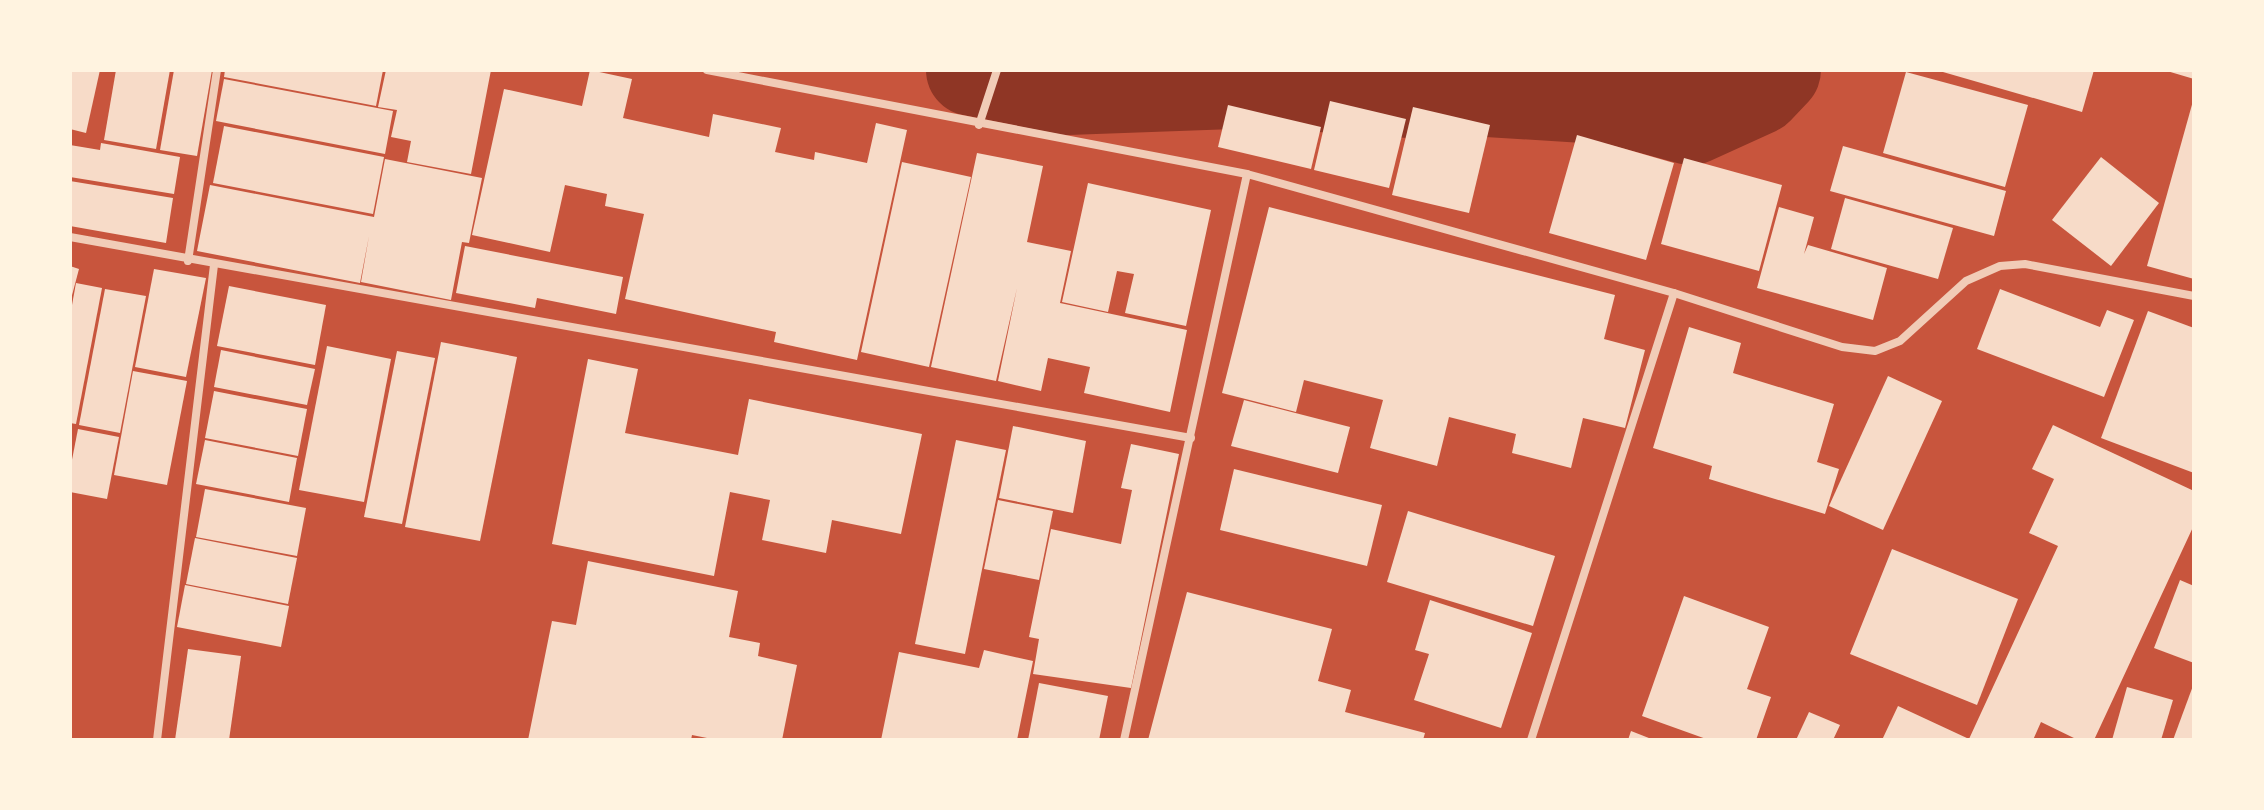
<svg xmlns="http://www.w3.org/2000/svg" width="2264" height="810" viewBox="0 0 2264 810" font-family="'Space Grotesk',sans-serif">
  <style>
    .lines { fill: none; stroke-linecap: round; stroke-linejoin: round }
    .river { stroke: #8f3625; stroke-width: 92 }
    .building { fill: #f7dbc8 }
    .minor { stroke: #f1ccb7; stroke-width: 8 }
  </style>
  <rect width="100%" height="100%" fill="#c8553d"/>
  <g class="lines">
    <path class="river" d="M972 70 1067 89 1260 82 1440 94V88L1617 99 1691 119 1757 89 1775 70"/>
  </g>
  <g class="building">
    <path d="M70 70H100L86 133 70 129Z"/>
    <path d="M116 70H170L156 149 104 140Z"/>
    <path d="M174 70H212L197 156 160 150Z"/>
    <path d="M225 70H383L376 106 224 77Z"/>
    <path d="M386 70H491L471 174 407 162 411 141 391 137 397 110 378 107Z"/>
    <path d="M590 70 632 79 623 118 709 137 713 114 781 128 775 152 814 160 815 152 867 163 876 123 907 130 857 360 774 342 776 332 625 299 644 214 605 206 607 194 565 185 550 252 472 235 504 89 582 106Z"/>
    <path d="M1936 70H2094L2082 112Z"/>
    <path d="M2167 70H2194V79L2167 71Z"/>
    <path d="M1906 72 2028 105 2005 187 1883 153Z"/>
    <path d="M224 79 393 111 385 154 216 121Z"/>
    <path d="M1330 101 1406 119 1389 188 1314 170Z"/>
    <path d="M2193 101H2194V279L2147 266Z"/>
    <path d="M1228 105 1321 127 1311 169 1218 147Z"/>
    <path d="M1413 107 1490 125 1469 213 1392 195Z"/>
    <path d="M224 126 384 157 373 214 213 183Z"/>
    <path d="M1577 135 1674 163 1646 260 1549 233Z"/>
    <path d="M101 143 180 157 174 194 70 177V145L100 150Z"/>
    <path d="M1843 146 2006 191 1994 236 1830 191Z"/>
    <path d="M977 153 1043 166 1027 242 1071 251 1060 303 1187 330 1170 412 1084 393 1090 367 1048 358 1041 391 998 381 1017 288 996 381 931 367Z"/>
    <path d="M2101 157 2159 203 2111 266 2052 220Z"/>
    <path d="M1684 158 1782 185 1759 271 1661 244Z"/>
    <path d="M385 159 482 178 469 243 462 242 451 300 361 282 369 236 360 283 197 251 210 185 374 217Z"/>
    <path d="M902 162 971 177 929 367 861 352Z"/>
    <path d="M70 181 173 198 166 243 70 226Z"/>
    <path d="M1088 183 1211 210 1186 326 1125 313 1134 274 1117 271 1108 312 1062 302Z"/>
    <path d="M1845 198 1953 228 1938 279 1831 249Z"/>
    <path d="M1269 207 1615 295 1604 339 1645 350 1625 428 1583 418 1571 468 1512 453 1516 434 1449 417 1437 466 1370 448 1383 400 1304 380 1296 412 1222 393Z"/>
    <path d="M1779 207 1814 217 1804 254 1808 245 1887 268 1873 320 1757 288Z"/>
    <path d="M465 246 623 277 616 314 537 298 535 308 456 293Z"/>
    <path d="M70 266 79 269 71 299H70Z"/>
    <path d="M154 269 206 278 186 377 135 367Z"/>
    <path d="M76 283 102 288 76 424 70 423V316Z"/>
    <path d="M229 286 326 305 315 365 217 346Z"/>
    <path d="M105 289 146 296 120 433 79 425Z"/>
    <path d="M2000 289 2100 327 2107 310 2134 320 2104 397 1977 349Z"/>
    <path d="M2148 311 2194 328V473L2101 438Z"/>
    <path d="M1689 327 1741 343 1733 373 1834 404 1817 462 1839 469 1825 514 1709 479 1712 466 1653 448Z"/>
    <path d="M441 342 517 357 480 541 405 527Z"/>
    <path d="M327 346 391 359 364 502 299 490Z"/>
    <path d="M221 350 315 369 307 405 214 387Z"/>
    <path d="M397 351 435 358 402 524 364 517Z"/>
    <path d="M588 359 638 369 625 433 738 455 749 399 922 434 901 534 832 520 826 553 762 540 770 500 730 492 714 576 552 544Z"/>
    <path d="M133 371 187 381 167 485 114 475Z"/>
    <path d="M1888 376 1942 401 1883 530 1829 506Z"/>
    <path d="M214 391 307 409 298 456 205 438Z"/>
    <path d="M1244 400 1350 427 1338 473 1231 446Z"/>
    <path d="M2053 425 2194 491V525L2094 740H2078L2041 722 2033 740H1882L1898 706 1969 739 2058 546 2029 533 2054 479 2032 469Z"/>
    <path d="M1013 426 1086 441 1073 513 999 498Z"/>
    <path d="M78 429 119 437 107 499 70 492V470Z"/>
    <path d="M205 440 297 458 289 502 196 484Z"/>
    <path d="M956 440 1006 450 965 654 915 644Z"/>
    <path d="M1131 444 1179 454 1131 688 1033 674 1039 639 1029 637 1051 529 1121 544 1132 490 1121 488Z"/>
    <path d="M1234 469 1382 505 1367 566 1220 530Z"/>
    <path d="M205 489 306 508 297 556 196 537Z"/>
    <path d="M998 500 1053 511 1039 580 984 569Z"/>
    <path d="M1408 511 1555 556 1533 626 1387 582Z"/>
    <path d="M195 538 297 558 288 604 186 584Z"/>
    <path d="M1892 549 2018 599 1977 705 1850 654Z"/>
    <path d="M588 561 738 591 729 637 760 643 758 656 797 665 782 740H717L692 735 691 740H528L552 621 576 625Z"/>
    <path d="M2180 580 2194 586V663L2154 648Z"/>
    <path d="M185 585 289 606 281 647 177 627Z"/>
    <path d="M1187 592 1332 629 1318 681 1351 690 1345 712 1425 733 1423 740H1148Z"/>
    <path d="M1684 596 1769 627 1747 689 1771 697 1756 740H1709L1642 716Z"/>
    <path d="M1430 600 1532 633 1501 728 1414 700 1429 654 1415 650Z"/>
    <path d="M188 649 241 656 229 740H175Z"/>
    <path d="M984 650 1033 661 1017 740H881L899 652 979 668Z"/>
    <path d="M1039 683 1108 696 1099 740H1028Z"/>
    <path d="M2194 683V740H2173Z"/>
    <path d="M2127 687 2173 700 2161 740H2112Z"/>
    <path d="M1809 712 1840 725 1833 740H1796Z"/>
    <path d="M1631 731 1654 740H1628Z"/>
  </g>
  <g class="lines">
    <g class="minor">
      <path d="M707 70 1247 174 1674 293 1842 347 1875 351 1900 341 1966 281 2000 266 2025 264 2194 296"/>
      <path d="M979 125 997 70"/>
      <path d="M70 237 1191 438"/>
      <path d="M188 261 217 70"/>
      <path d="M157 740 214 265"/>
      <path d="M1124 740 1247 174"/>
      <path d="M1531 740 1674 293"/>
    </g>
  </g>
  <rect width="2264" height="810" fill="none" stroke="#fff3e0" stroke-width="144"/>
</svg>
